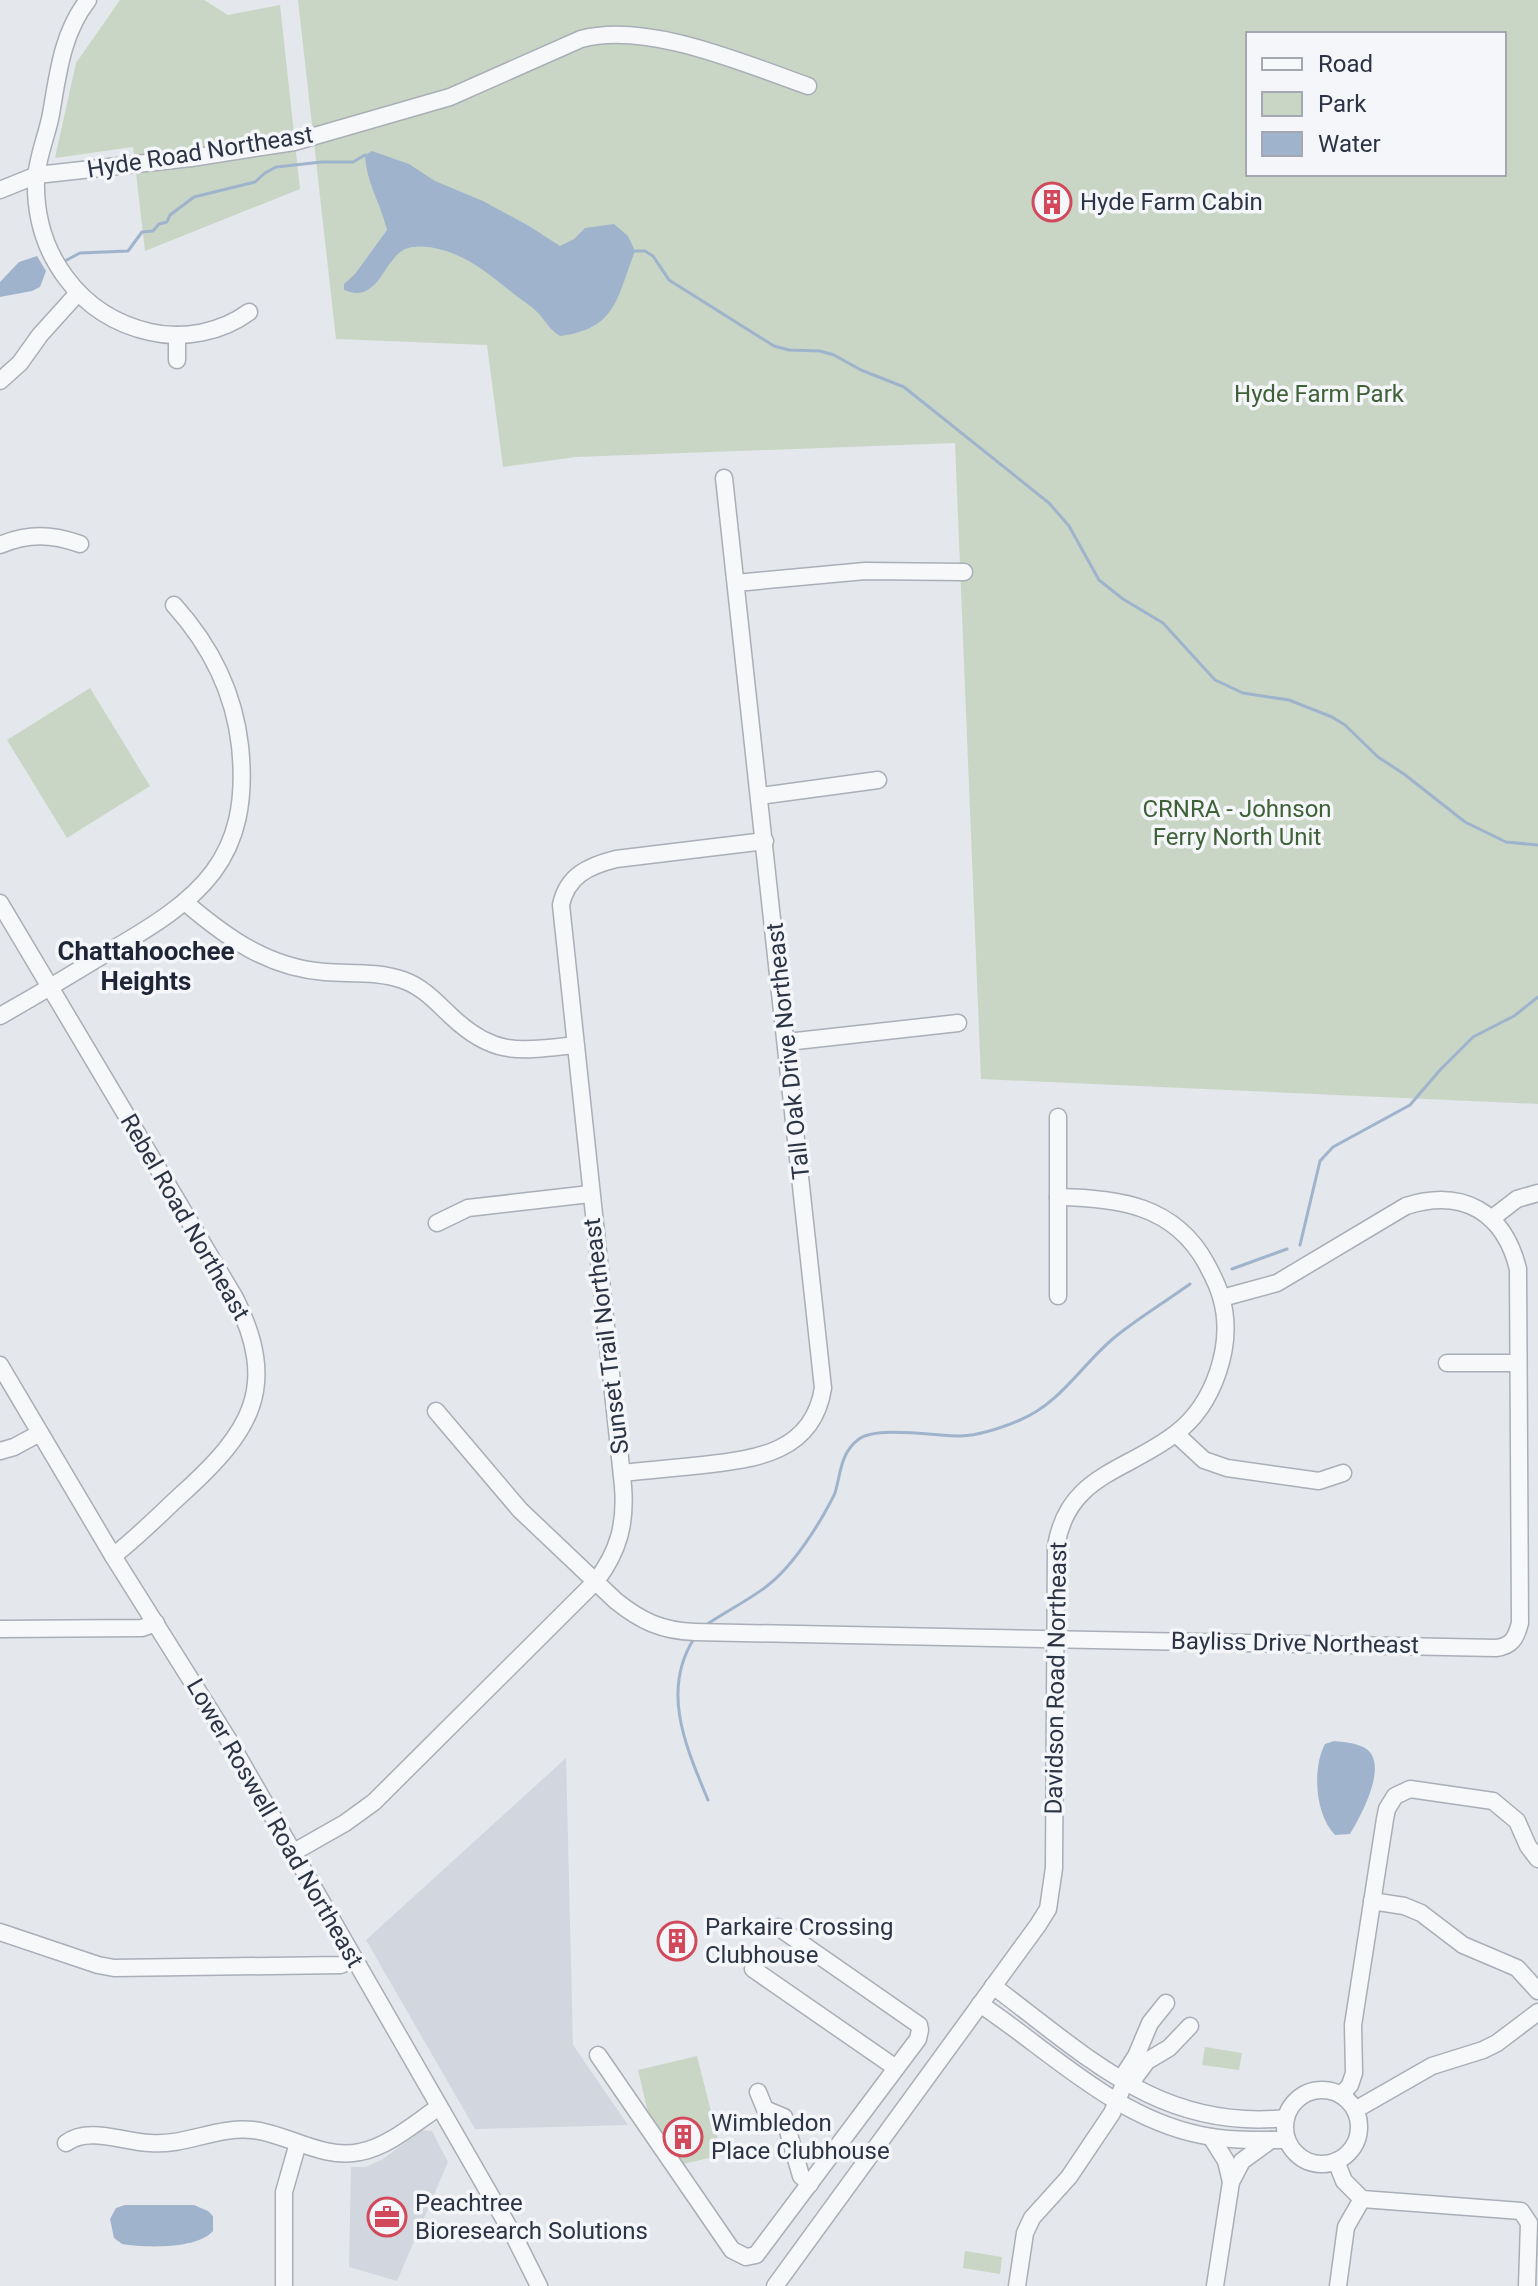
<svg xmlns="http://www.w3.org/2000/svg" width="1538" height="2286" viewBox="0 0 1538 2286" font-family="Roboto,sans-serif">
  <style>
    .built { fill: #d2d6de }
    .green { fill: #c9d6c5; fill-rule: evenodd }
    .water { fill: #9fb4cc }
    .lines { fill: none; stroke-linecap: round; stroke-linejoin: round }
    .stream { stroke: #9fb4cc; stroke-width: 3 }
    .minor-casing { stroke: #a9aeb7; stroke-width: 19 }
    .minor { stroke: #f7f8fa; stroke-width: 16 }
    .labels { text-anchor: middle; stroke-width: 7; stroke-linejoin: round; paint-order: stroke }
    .street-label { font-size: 24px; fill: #2b3445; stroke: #f4f6f9 }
    .poi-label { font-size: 24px; fill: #2b3445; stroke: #f4f6f9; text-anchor: start }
    .park-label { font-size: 24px; fill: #3f6138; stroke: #f4f6f9 }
    .neighbourhood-label { font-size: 26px; font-weight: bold; fill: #1d2536; stroke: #f4f6f9 }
  </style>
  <rect width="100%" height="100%" fill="#e4e7ec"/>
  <g class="built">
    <path d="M566 1758 573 2045 628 2125 475 2129 366 1940Z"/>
    <path d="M422 2130 432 2131 448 2162 397 2281 349 2267 351 2167H366L383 2159Z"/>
  </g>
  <g class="green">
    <path d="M120 0H204L228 15 280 5 300 189 145 251 133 147 55 158 76 63Z"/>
    <path d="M298 0H1538V1104L981 1079 955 443 576 457 503 467 487 345 336 339ZM1248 34H1504V174H1248Z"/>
    <path d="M90 688 150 786 67 838 7 740Z"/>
    <path d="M1205 2047 1242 2053 1239 2070 1202 2065Z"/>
    <path d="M697 2056 722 2155 679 2165 650 2121 638 2070Z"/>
    <path d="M965 2251 1002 2257 1000 2274 963 2268Z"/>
  </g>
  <g class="water">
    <path d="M372 151 409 164 435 181 483 201 529 226 560 246 574 239 585 228 614 224 628 236 635 251C617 297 617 329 560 336 550 330 547 323 539 314 533 307 523 301 515 295 489 274 464 252 429 247 422 246 412 246 405 249 383 260 378 305 344 290V284L355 274 387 230C381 204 366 182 365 155Z"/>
    <path d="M37 256 46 271 40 287 32 291 0 297V282L19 262Z"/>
    <path d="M1334 1741C1344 1742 1356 1743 1365 1748 1390 1763 1361 1816 1350 1834L1335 1835C1315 1815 1312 1768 1325 1744Z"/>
    <path d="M125 2205H194L208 2211 213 2216V2231C198 2249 145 2248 122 2244L114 2238 110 2219 116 2208Z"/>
  </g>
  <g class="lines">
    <g class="stream">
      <path d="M635 251H645L653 256 669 280 774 346 789 350 820 351 834 355 861 370 904 387 1049 503 1069 526 1099 580 1123 599 1163 623 1215 680 1243 693 1289 700 1332 717 1345 725 1378 757 1404 774 1465 822 1506 842 1538 845"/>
      <path d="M63 262 80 253 128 251 142 232 153 231 159 224 167 222 170 215 194 197 255 182 265 173 276 167 322 162H353L365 155"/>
      <path d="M1300 1245 1320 1161 1333 1147 1410 1105 1440 1070 1473 1037 1514 1016 1538 997"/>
      <path d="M1232 1269 1287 1249"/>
      <path d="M706 1625C725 1612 749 1600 767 1586 789 1569 810 1538 824 1514 827 1508 832 1500 835 1493 841 1473 840 1453 859 1439 877 1426 936 1436 961 1436 981 1435 1001 1428 1020 1420 1061 1403 1082 1364 1115 1337 1138 1318 1165 1302 1190 1284"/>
      <path d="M695 1637C660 1690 686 1747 708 1800"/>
    </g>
    <defs>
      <g id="minor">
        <path d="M88 0C62 33 58 74 51 114 47 136 37 157 36 180 34 253 79 316 150 332 183 340 222 332 249 312"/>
        <path d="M0 190 37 175 191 158 294 142 450 97 581 39C647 21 745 64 808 86"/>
        <path d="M177 335V360"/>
        <path d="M0 381 20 363 40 335 77 294"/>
        <path d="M0 545C28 533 52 534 80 544"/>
        <path d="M736 583 865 571 964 572"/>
        <path d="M760 796 878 780"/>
        <path d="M0 903 235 1298C280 1388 250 1432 183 1493 160 1514 138 1537 113 1556"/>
        <path d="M186 903C227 938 269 968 325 972 350 974 378 971 403 980 423 987 436 1002 451 1016 494 1057 520 1051 575 1045"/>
        <path d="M0 1016C37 995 74 973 110 951 200 899 252 860 240 746 234 692 211 646 174 605"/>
        <path d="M787 1042 958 1023"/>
        <path d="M1491 1219 1517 1199 1538 1193"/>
        <path d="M437 1223 468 1208 590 1194"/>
        <path d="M1058 1296V1117"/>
        <path d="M1447 1363H1518"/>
        <path d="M0 1365 113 1556 228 1739 515 2238 539 2286"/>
        <path d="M436 1411 520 1510 616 1601C641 1621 662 1631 695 1632L1496 1648C1512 1646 1516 1638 1520 1623L1518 1269C1504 1212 1463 1188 1406 1206L1277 1283 1222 1298"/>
        <path d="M1176 1434 1204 1460 1227 1468 1319 1481 1343 1473"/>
        <path d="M0 1451 14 1447 40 1433"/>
        <path d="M622 1473C649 1470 676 1468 703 1465 757 1459 813 1452 823 1388L724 478"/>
        <path d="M0 1629 142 1628 156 1623"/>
        <path d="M294 1852 345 1823 374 1802 596 1581C619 1551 626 1523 623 1486L561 905C567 876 588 866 616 859L765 841"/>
        <path d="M1372 1901 1404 1906 1421 1913 1463 1945 1517 1968 1538 1991"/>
        <path d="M0 1932 98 1965 114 1968 341 1965 354 1958"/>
        <path d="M753 1969 896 2068"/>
        <path d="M993 1986C1087 2056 1160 2131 1286 2118"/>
        <path d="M980 2004C1050 2051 1116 2118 1201 2135 1229 2141 1258 2140 1287 2140"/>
        <path d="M598 2055 732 2250 746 2257 756 2255 918 2039 920 2030 919 2025 778 1927"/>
        <path d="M1133 2080 1147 2061 1169 2048 1190 2026"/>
        <circle cx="1322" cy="2127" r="37"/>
        <path d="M758 2092 765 2109 784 2117 801 2176 810 2184"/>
        <path d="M1341 2095 1350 2085 1354 2073 1353 2025 1385 1819 1387 1809 1395 1796 1410 1789 1493 1801 1517 1821 1528 1846 1538 1859"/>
        <path d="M1355 2110 1432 2066 1483 2050 1497 2043 1538 2012"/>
        <path d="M1211 2137 1226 2161 1231 2182"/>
        <path d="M66 2143C88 2126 124 2142 150 2143 185 2146 218 2126 253 2130 288 2134 323 2160 360 2152 388 2147 415 2123 439 2107"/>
        <path d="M1336 2161 1344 2181 1362 2199 1521 2211 1529 2223 1527 2286"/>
        <path d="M284 2286V2192L298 2143"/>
        <path d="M775 2286 1038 1925 1048 1909 1054 1868 1056 1546C1068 1475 1125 1472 1175 1434 1214 1405 1235 1344 1221 1297 1218 1285 1212 1274 1206 1263 1174 1205 1118 1198 1058 1197"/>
        <path d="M1017 2286 1025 2233 1032 2218 1069 2177 1112 2113 1124 2084 1125 2073 1136 2056 1150 2023 1166 2003"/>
        <path d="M1215 2286 1231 2182 1242 2161 1271 2140"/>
        <path d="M1338 2286 1346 2227 1362 2199"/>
      </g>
    </defs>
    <use href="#minor" class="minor-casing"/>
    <use href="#minor" class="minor"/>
  </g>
  <defs>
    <symbol id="building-ring" viewBox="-11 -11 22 22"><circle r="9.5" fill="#f4f6f9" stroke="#d1495b" stroke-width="1.5"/><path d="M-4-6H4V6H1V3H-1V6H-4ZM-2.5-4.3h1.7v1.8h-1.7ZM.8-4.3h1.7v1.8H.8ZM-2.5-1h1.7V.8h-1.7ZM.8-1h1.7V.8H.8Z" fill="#d1495b"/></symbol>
    <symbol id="office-ring" viewBox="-11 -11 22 22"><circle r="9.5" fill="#f4f6f9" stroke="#d1495b" stroke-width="1.5"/><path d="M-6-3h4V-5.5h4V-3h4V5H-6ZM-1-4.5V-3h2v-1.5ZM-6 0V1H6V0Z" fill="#d1495b"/></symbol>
  </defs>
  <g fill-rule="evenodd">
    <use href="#building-ring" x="1030" y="180" width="44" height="44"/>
    <use href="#building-ring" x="655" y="1919" width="44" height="44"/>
    <use href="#building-ring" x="661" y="2115" width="44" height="44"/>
    <use href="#office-ring" x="365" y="2195" width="44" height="44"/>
  </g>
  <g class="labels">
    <g class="street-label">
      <text transform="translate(200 152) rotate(-9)" y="8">Hyde Road Northeast</text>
      <text transform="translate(788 1051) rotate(-96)" y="8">Tall Oak Drive Northeast</text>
      <text transform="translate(185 1217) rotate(60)" y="8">Rebel Road Northeast</text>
      <text transform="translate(606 1336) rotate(-97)" y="8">Sunset Trail Northeast</text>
      <text transform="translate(1295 1643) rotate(1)" y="8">Bayliss Drive Northeast</text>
      <text transform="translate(1056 1678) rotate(-89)" y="8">Davidson Road Northeast</text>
      <text transform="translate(275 1823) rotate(60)" y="8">Lower Roswell Road Northeast</text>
    </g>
    <g class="poi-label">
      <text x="1080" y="210">Hyde Farm Cabin</text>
      <text x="705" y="1935">Parkaire Crossing<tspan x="705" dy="28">Clubhouse</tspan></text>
      <text x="711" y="2131">Wimbledon<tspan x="711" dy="28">Place Clubhouse</tspan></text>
      <text x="415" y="2211">Peachtree<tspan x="415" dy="28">Bioresearch Solutions</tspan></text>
    </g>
    <g class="park-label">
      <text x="1319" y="402">Hyde Farm Park</text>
      <text x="1237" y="817">CRNRA - Johnson<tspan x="1237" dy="28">Ferry North Unit</tspan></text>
    </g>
    <g class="neighbourhood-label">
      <text x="146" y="960">Chattahoochee<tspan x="146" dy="30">Heights</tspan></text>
    </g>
  </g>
  <rect x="1246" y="32" width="260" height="144" fill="#f4f6f9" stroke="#a4a8b1" stroke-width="2"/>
  <rect x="1262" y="58" width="40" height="12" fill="#f7f8fa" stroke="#a4a8b1" stroke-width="2"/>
  <text x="1318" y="72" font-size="24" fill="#2b3445">Road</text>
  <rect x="1262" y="92" width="40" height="24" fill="#c9d6c5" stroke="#a4a8b1" stroke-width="2"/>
  <text x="1318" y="112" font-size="24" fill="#2b3445">Park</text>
  <rect x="1262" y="132" width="40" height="24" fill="#9fb4cc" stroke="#a4a8b1" stroke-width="2"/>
  <text x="1318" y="152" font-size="24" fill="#2b3445">Water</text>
</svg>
